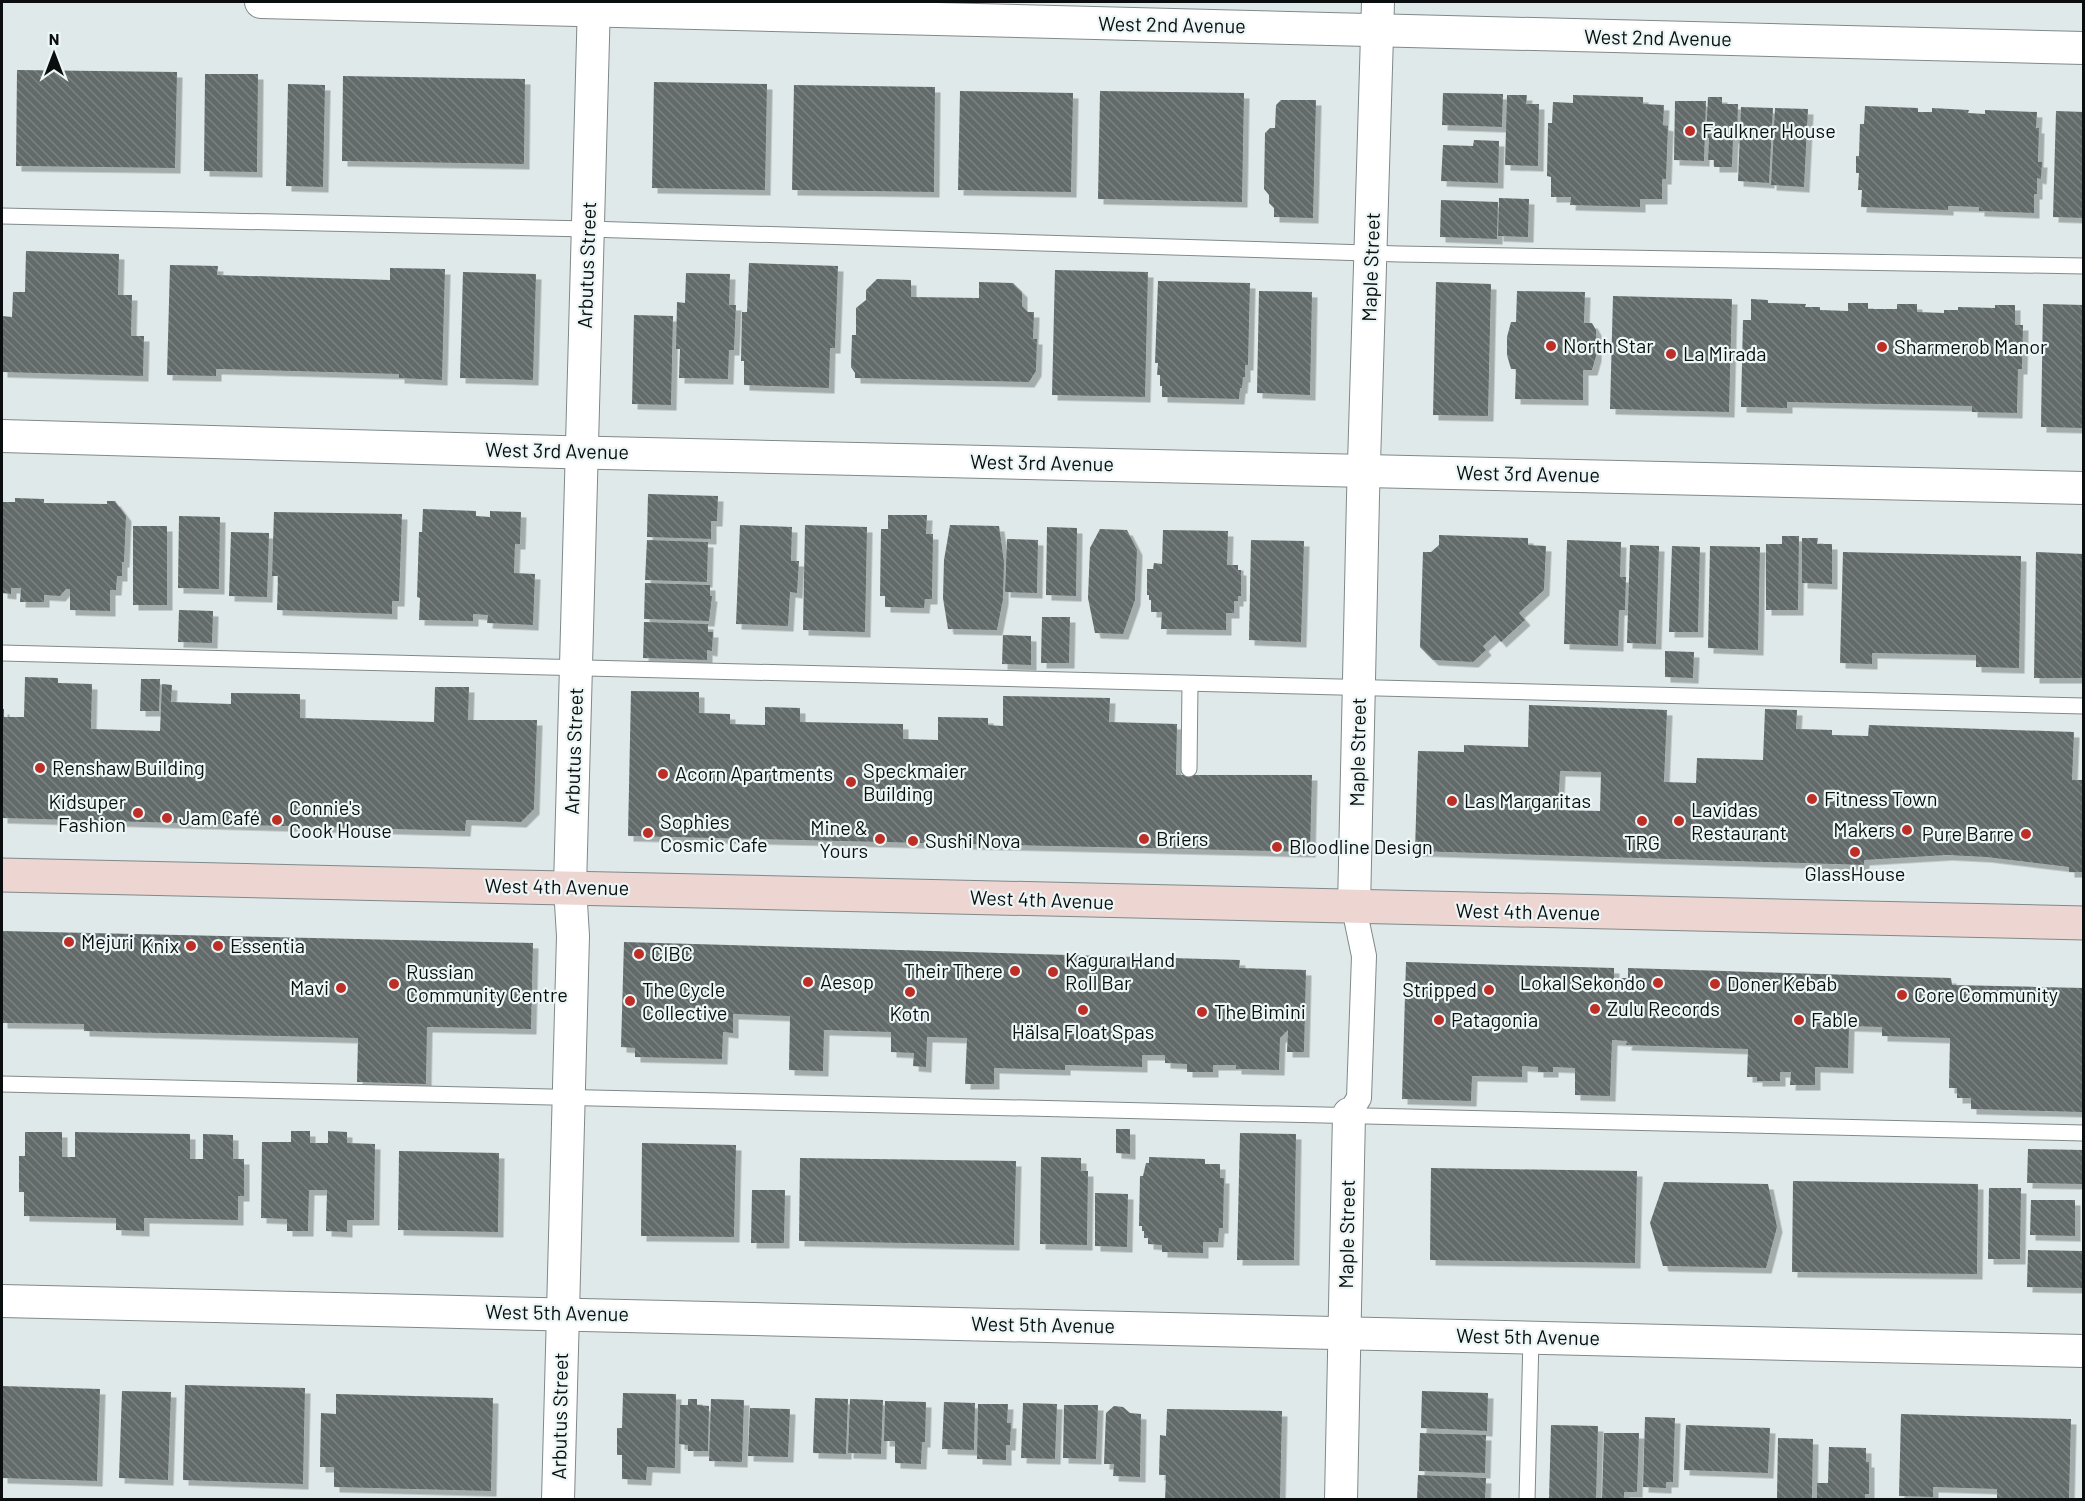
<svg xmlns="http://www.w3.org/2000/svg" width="2085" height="1501" viewBox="0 0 2085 1501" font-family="Barlow,sans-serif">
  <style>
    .building { fill: url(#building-back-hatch); fill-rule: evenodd; filter: url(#shadow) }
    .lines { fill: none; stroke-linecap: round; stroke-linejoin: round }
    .service-casing { stroke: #808989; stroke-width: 17 }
    .pedestrian-casing { stroke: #808989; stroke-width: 26 }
    .minor-casing { stroke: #808989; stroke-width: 34 }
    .secondary-casing { stroke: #808989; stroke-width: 35 }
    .service { stroke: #fff; stroke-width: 15 }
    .pedestrian { stroke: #fff; stroke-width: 24 }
    .minor { stroke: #fff; stroke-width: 32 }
    .secondary { stroke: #edd5d2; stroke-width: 33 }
    .poi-dot { fill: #bc2e26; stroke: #edf6f6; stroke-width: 2 }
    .labels { text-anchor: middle; stroke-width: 4.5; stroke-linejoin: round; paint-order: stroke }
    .street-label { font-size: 20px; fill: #0a0e0e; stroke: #edf6f6 }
    .poi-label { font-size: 20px; fill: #0a0e0e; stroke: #edf6f6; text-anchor: start }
  </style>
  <defs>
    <pattern id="building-back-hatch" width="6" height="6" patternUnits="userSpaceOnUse" patternTransform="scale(1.5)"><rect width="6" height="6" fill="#626b6a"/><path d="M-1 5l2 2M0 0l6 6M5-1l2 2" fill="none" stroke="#7b8281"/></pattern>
    <filter id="shadow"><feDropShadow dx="5.5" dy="5.5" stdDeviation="0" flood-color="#0004"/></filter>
  </defs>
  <rect width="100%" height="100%" fill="#dfe9e9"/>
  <g class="building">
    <path d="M17 70 177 72 175 168 16 166Z"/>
    <path d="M205 74H258L257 172 204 171Z"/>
    <path d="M343 76 525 79 524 164 342 161Z"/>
    <path d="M654 82 767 84 765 190 652 188Z"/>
    <path d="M288 84 325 85 323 187 286 186Z"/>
    <path d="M794 85 935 87 934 192 792 190Z"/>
    <path d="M960 91 1073 93 1071 192 958 190Z"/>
    <path d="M1100 91 1244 93 1242 202 1098 199Z"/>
    <path d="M1443 93 1503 94 1502 127 1442 125Z"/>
    <path d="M1507 95H1527L1526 104H1539L1538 166 1505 165Z"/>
    <path d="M1573 95 1643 97V104L1664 105 1663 125 1668 126 1666 179H1662V199H1640V207L1570 205 1571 197H1551V177L1547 176 1548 123H1552L1553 102 1573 103Z"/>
    <path d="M1708 97H1722V104H1738L1737 138H1733L1732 167H1714V160H1708L1709 138H1706Z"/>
    <path d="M1281 100H1316L1313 218 1274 217V208L1269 203V195L1264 189 1265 133 1270 128H1275L1276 105Z"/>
    <path d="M1675 101H1706L1704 161 1674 160Z"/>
    <path d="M1865 106 1918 108V112H1932V108L1969 110 1968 113 1985 114V110L2037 112 2036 128H2039L2038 162H2042L2041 179 2037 178V194H2034V213L1979 211V207L1948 206V210L1861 207 1862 190H1858L1859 173H1856V156H1859L1860 124H1864Z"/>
    <path d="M1741 107 1773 108 1769 183 1738 181Z"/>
    <path d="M1775 108 1808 109 1804 187 1771 185Z"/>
    <path d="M2056 111 2084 112V218L2053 217Z"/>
    <path d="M1474 140 1499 141 1498 183 1441 181 1443 145 1473 146Z"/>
    <path d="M1499 198 1529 199 1528 237 1498 236Z"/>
    <path d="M1441 200 1498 202 1497 239 1440 237Z"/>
    <path d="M26 251 119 254 118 295H132L131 336H144L143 376 2 372V316L12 317 13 292H25Z"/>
    <path d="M749 263 838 266 835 348H830L829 388 744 385V361H741L742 312H747Z"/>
    <path d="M170 265 218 266 217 275 390 280V268L445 269 442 380 399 378V374L216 369V376L167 375Z"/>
    <path d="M1055 270 1148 272 1145 397 1052 395Z"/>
    <path d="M463 272 536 274 533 380 460 378Z"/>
    <path d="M686 273 730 274 729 305H736L734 350H729L728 379 679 378 680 349H676L677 302 685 303Z"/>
    <path d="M877 279 911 280V297L979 298V282L1013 283 1022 292V306L1028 312H1034L1033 339H1037L1036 371 1029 382 855 378V373L851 367 852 335H856V308L866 300V290Z"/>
    <path d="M1158 281 1250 283 1248 365H1245V377H1243L1242 388H1240L1239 399 1162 397V386H1160V375H1157L1158 363H1155Z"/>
    <path d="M1436 282 1491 284 1488 416 1433 415Z"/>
    <path d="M1259 291 1312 292 1310 395 1257 393Z"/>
    <path d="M1517 291 1585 292 1584 323H1592L1596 330V356L1592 370H1583V400L1515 399 1516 369H1511L1507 355V337L1511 322H1516Z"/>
    <path d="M1613 296 1732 299 1729 412 1610 409Z"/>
    <path d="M1751 299 1768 300V303L1806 304 1805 307H1820V310L1848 311V303H1868V309H1897V304H1917V312L1944 313V310H1958V307L1995 308V305H2015V325H2023L2022 369H2018L2017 413 1972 412V406L1787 402V408L1741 407 1743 320H1751Z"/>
    <path d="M2043 304 2084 305V428L2041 427Z"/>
    <path d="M634 315 673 316 671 405 632 404Z"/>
    <path d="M648 494 718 496 717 521H711V539L647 537Z"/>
    <path d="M15 498 44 499V503L107 504V501H115L126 516 124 562H122V576H117L116 590H110V611L70 610V589H66L60 596 44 595V602H20L21 588H11V594L2 593V502H15Z"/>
    <path d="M423 509 476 511V516L490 517V511L521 512 520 544H515L514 573 535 574 533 625 487 623 488 615 473 614V621L419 620 420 598 417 597 419 532H422Z"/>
    <path d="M274 512 402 514 399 601H392V614L277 610 278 576H272Z"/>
    <path d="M888 515H927L926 534H933L932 599H925L924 608 885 607V596H880L881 529H888Z"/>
    <path d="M179 516 220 517 219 589 178 588Z"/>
    <path d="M740 525 792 527 791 561H799L797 593 790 592 788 626 736 624Z"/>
    <path d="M805 525 867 527 865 632 803 630Z"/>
    <path d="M950 525 999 526 1004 562 1003 599 997 630 948 629 943 598 944 560Z"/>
    <rect x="133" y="526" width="34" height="79"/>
    <path d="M1047 527 1077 528 1076 596 1046 595Z"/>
    <path d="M1100 529 1127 530 1137 550 1135 600 1123 634 1095 633 1088 598 1090 548Z"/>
    <path d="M1163 530 1228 531 1227 565H1238V570H1241V596H1238V601H1234V613H1226V630L1161 629 1162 612H1151V600H1149V595H1147V569H1153L1154 563 1162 564Z"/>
    <path d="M231 532 269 533 267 597 229 596Z"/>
    <path d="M1439 535 1528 538V545L1546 546 1544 590 1519 613 1525 620 1501 642 1495 635 1483 646 1486 650 1473 662 1433 660 1420 647 1423 552H1431L1439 545Z"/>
    <path d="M1782 536H1799L1798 610H1766V544H1782Z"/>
    <path d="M1802 538H1818L1817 544H1832V584L1802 583Z"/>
    <path d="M1007 539 1038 540 1037 593 1005 592Z"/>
    <path d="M647 540 708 542 707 582 645 580Z"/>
    <path d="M1251 540 1304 541 1301 642 1249 640Z"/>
    <path d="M1567 540 1621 542 1620 577H1626L1625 610H1619L1618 646 1564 644Z"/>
    <path d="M1630 545 1659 546 1656 644 1627 643Z"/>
    <path d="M1672 546 1700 547 1698 632H1669Z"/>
    <path d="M1710 546 1760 547 1758 650 1708 648Z"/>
    <path d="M1843 552 2021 556 2019 668 1976 667V655L1872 653V664L1840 663Z"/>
    <path d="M2036 552 2084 554V678H2034Z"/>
    <path d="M645 583 710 585V596H712L709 621 644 619Z"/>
    <path d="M179 610 213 611 212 643 178 642Z"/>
    <path d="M1042 617H1070L1069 663H1041Z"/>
    <path d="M644 622 708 624V632H713L712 651 707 650V660L643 658Z"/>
    <path d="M1003 635 1031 636V665L1002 664Z"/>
    <path d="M1665 651 1694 652 1693 678 1665 677Z"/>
    <path d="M25 677 58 678V683L92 684 91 729 160 731 162 684 172 685 171 702 231 704V693L300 694V718L434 722 435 687H469L468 720H537L534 809 521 822 466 820 465 831 2 818V709H4V717H24Z"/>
    <path d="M141 679H160L159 711H140Z"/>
    <path d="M631 691 699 692V713L730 714V724L765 725V707L800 708V722L903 724V739L938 740V717L988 718V725L1003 726V696L1110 698 1109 722 1177 724 1176 775H1312L1310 852 628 836Z"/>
    <path d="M1529 705 1667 710 1664 782 1696 783 1697 758 1763 760 1765 709 1797 710 1796 729 1832 730V735L1868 736 1869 725 2074 732 2072 780H2084V872H2069V867L1986 857 1947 855 1864 860V865L1415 851 1418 751 1464 752V745L1528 747ZM1560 771 1601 772 1600 811 1558 810Z"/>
    <path d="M2 931 533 943 531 1029 427 1027 426 1084 357 1082 358 1038 84 1031V1024L2 1023Z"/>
    <path d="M624 942 1240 960 1239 968 1306 970 1304 1052H1287L1288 1030 1280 1038 1279 1070 1236 1069V1065H1213V1072H1187V1064L1165 1063V1055H1142V1067L1065 1065V1070L994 1068V1084H965L967 1038 927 1037 926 1067 913 1066 914 1053 891 1052V1032L824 1030 823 1071 789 1070 790 1016 733 1014V1033L723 1032 722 1059 635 1057V1048L621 1047Z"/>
    <path d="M1406 962 1614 968V978H1628V968L1951 978 1952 985 2084 988 2083 1112 1971 1109V1098H1957V1088H1949L1950 1038 1882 1036V1027L1849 1026 1848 1068 1815 1067V1085H1790L1791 1072H1780V1081H1757V1077H1747L1748 1049 1626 1045 1627 1041 1612 1040 1610 1096 1575 1095V1068L1553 1067V1072H1538V1067L1522 1066V1077L1472 1076 1471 1101 1402 1099Z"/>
    <path d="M1116 1129H1130V1154L1116 1153Z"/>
    <path d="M291 1131H310V1143H328V1131L347 1132V1143L375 1144 374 1220H347V1232L326 1231 327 1190H309L308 1231H287V1219L261 1218 262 1142H291Z"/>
    <path d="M25 1132H62V1157H75V1132L190 1134V1159H203V1134L233 1135V1159H244V1196H238V1220L144 1218V1231L116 1230V1218L24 1216V1192H19V1156H25Z"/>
    <path d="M1240 1133 1296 1134 1294 1260H1237Z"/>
    <path d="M642 1143 736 1145 734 1237 641 1236Z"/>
    <path d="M2028 1149 2084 1150V1184L2027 1183Z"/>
    <path d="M399 1151 499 1153 498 1232 398 1230Z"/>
    <path d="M1041 1157 1081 1158V1171H1088L1087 1245 1040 1244Z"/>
    <path d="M1149 1157 1205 1159V1164H1220V1178H1224L1223 1228H1219L1218 1242H1203V1253L1162 1252V1245L1148 1244V1238H1144V1231H1142V1226H1139L1140 1176H1143L1146 1163H1149Z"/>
    <path d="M800 1158 1016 1161 1014 1245 799 1241Z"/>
    <path d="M1431 1168 1637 1171 1635 1263 1430 1260Z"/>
    <path d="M1793 1181 1978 1184 1977 1274 1792 1272Z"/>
    <path d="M1664 1182 1768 1184 1777 1227 1766 1268 1663 1266 1650 1223Z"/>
    <path d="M1989 1188H2021L2020 1259H1988Z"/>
    <path d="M752 1190H785L784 1243H751Z"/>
    <path d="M1095 1193 1128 1194 1127 1247 1095 1246Z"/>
    <path d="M2031 1200H2075V1236L2030 1235Z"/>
    <path d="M2028 1250 2083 1251 2082 1288 2027 1287Z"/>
    <path d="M185 1385 305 1388 303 1484 183 1480Z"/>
    <path d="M2 1386 100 1389 97 1481 2 1478Z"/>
    <path d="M122 1391 171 1392 168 1480 119 1478Z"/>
    <path d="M1422 1391 1488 1393 1487 1431 1421 1428Z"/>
    <path d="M623 1393 676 1394 675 1468 647 1467 646 1480 622 1479V1455H617V1428H622Z"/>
    <path d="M336 1394 493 1398 491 1491 334 1487V1467H320L321 1413 336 1414Z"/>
    <path d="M815 1398 848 1399 846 1454 813 1453Z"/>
    <path d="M688 1399H697V1405L709 1406 708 1451H688V1445L679 1444 680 1405H688Z"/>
    <path d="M711 1399 744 1400 742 1462 709 1461Z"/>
    <path d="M850 1399 883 1400 881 1454 848 1453Z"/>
    <path d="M885 1401 926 1402 925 1442H922L921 1464 895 1463V1441H884Z"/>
    <path d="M944 1402 975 1403 974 1450 942 1449Z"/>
    <path d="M1023 1403 1057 1404 1055 1459 1021 1458Z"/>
    <path d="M978 1404H1008L1007 1423H1011L1010 1445H1006V1460L977 1459Z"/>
    <path d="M1064 1405H1098L1096 1459 1063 1458Z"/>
    <path d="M1114 1406 1123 1407 1130 1413 1141 1414 1140 1477 1113 1476 1114 1464H1104L1106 1413Z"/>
    <path d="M750 1408 790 1409 788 1457 748 1456Z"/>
    <path d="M1167 1409 1282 1411 1280 1500H1165L1166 1475H1159L1160 1435 1166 1436Z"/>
    <path d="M1901 1414 2071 1419 2069 1500H1997V1489L1933 1487V1497L1899 1496Z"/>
    <path d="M1645 1417 1675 1418 1673 1482H1666V1488L1643 1487Z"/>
    <path d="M1551 1425 1598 1426 1596 1500H1549Z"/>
    <path d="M1686 1425 1770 1428 1768 1473 1684 1470Z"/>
    <path d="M1420 1433 1486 1435 1485 1473 1419 1471Z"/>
    <path d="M1604 1433H1639L1637 1492H1624V1500H1602Z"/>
    <path d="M1778 1438 1813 1439 1812 1499 1777 1498Z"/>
    <path d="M1829 1447 1866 1448V1462H1869V1494H1865V1500H1817V1483H1828Z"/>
    <path d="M1418 1475 1486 1478 1485 1500H1417Z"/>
  </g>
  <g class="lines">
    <defs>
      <g id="service">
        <path d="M2 216 588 229 1399 254 2084 266"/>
        <path d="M2 653 2084 706"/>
        <path d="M1189 769 1190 684"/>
        <path d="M2 1084 2084 1133"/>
        <path d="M1527 1500 1531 1337"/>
      </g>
      <path id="pedestrian" d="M1349 1114 1359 1098 1364 956 1354 908"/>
      <g id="minor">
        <path d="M261 2 2084 48"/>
        <path d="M2 436 561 452 2084 488"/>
        <path d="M1354 908 1363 497 1378 2"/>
        <path d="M2 1301 2084 1351"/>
        <path d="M558 1500 573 936 570 887 594 2"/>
        <path d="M1341 1500 1349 1114"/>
      </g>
      <path id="secondary" d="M2 875C696 890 1389 909 2084 923"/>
    </defs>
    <use href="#service" class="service-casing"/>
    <use href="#pedestrian" class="pedestrian-casing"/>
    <use href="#minor" class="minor-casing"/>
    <use href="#secondary" class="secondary-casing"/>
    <use href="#service" class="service"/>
    <use href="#pedestrian" class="pedestrian"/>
    <use href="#minor" class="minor"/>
    <use href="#secondary" class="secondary"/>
  </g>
  <g class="poi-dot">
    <circle cx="1690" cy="131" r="6"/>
    <circle cx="1551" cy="346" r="6"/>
    <circle cx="1882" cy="347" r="6"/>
    <circle cx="1671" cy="354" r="6"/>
    <circle cx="40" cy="768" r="6"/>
    <circle cx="663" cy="774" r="6"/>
    <circle cx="851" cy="782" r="6"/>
    <circle cx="1812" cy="799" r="6"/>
    <circle cx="1452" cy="801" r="6"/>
    <circle cx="138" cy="813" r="6"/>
    <circle cx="167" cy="818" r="6"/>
    <circle cx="277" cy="820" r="6"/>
    <circle cx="1642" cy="821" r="6"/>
    <circle cx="1679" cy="821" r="6"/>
    <circle cx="1907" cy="830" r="6"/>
    <circle cx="648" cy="833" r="6"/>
    <circle cx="2026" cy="834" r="6"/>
    <circle cx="880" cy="839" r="6"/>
    <circle cx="1144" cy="839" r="6"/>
    <circle cx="913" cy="841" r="6"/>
    <circle cx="1277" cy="847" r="6"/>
    <circle cx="1855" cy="852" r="6"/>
    <circle cx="69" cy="942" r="6"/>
    <circle cx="191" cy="946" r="6"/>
    <circle cx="218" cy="946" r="6"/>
    <circle cx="639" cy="954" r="6"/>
    <circle cx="1015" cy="971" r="6"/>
    <circle cx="1053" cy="972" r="6"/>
    <circle cx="808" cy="982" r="6"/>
    <circle cx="1658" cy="983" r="6"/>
    <circle cx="394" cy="984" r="6"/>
    <circle cx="1715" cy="984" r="6"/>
    <circle cx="341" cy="988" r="6"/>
    <circle cx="1489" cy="990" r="6"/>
    <circle cx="910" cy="992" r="6"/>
    <circle cx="1902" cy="995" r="6"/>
    <circle cx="630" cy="1001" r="6"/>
    <circle cx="1595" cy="1009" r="6"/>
    <circle cx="1083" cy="1010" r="6"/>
    <circle cx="1202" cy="1012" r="6"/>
    <circle cx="1439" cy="1020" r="6"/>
    <circle cx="1799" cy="1020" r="6"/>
  </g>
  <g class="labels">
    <g class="street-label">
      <text transform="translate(1172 25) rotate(1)" y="7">West 2nd Avenue</text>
      <text transform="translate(1658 38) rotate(1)" y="7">West 2nd Avenue</text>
      <text transform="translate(587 265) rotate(-88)" y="7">Arbutus Street</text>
      <text transform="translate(1371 267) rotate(-88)" y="7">Maple Street</text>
      <text transform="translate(557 451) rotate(1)" y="7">West 3rd Avenue</text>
      <text transform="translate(1042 463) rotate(1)" y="7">West 3rd Avenue</text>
      <text transform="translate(1528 474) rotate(1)" y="7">West 3rd Avenue</text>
      <text transform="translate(574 751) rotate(-88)" y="7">Arbutus Street</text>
      <text transform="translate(1358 752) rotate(-89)" y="7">Maple Street</text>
      <text transform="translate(557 887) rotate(1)" y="7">West 4th Avenue</text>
      <text transform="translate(1042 900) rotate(2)" y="7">West 4th Avenue</text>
      <text transform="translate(1528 912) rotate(1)" y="7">West 4th Avenue</text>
      <text transform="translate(1347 1234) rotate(-89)" y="7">Maple Street</text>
      <text transform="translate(557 1313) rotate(1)" y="7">West 5th Avenue</text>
      <text transform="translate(1043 1325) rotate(1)" y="7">West 5th Avenue</text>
      <text transform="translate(1528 1337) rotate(1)" y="7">West 5th Avenue</text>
      <text transform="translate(560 1416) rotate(-89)" y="7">Arbutus Street</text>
    </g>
    <g class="poi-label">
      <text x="1702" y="138">Faulkner House</text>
      <text x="1563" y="353">North Star</text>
      <text x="1894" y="354">Sharmerob Manor</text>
      <text x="1683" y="361">La Mirada</text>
      <text x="52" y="775">Renshaw Building</text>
      <text x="863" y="778">Speckmaier<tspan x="863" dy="23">Building</tspan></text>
      <text x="675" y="781">Acorn Apartments</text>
      <text x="1824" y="806">Fitness Town</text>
      <text x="1464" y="808">Las Margaritas</text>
      <text x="126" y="809" text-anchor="end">Kidsuper<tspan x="126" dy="23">Fashion</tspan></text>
      <text x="289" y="815">Connie's<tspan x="289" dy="23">Cook House</tspan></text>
      <text x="1691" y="817">Lavidas<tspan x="1691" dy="23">Restaurant</tspan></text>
      <text x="179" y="825">Jam Café</text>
      <text x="660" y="829">Sophies<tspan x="660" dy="23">Cosmic Cafe</tspan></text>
      <text x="868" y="835" text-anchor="end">Mine &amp;<tspan x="868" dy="23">Yours</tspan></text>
      <text x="1895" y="837" text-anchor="end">Makers</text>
      <text x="2014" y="841" text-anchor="end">Pure Barre</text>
      <text x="1156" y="846">Briers</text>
      <text x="925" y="848">Sushi Nova</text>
      <text x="1642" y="850" text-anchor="middle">TRG</text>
      <text x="1289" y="854">Bloodline Design</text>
      <text x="1855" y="881" text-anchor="middle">GlassHouse</text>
      <text x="81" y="949">Mejuri</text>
      <text x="179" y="953" text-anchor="end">Knix</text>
      <text x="230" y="953">Essentia</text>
      <text x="651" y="961">CIBC</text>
      <text x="1065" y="967">Kagura Hand<tspan x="1065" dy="23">Roll Bar</tspan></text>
      <text x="1003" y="978" text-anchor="end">Their There</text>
      <text x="406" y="979">Russian<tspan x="406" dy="23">Community Centre</tspan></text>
      <text x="820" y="989">Aesop</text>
      <text x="1646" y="990" text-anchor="end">Lokal Sekondo</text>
      <text x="1727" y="991">Doner Kebab</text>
      <text x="329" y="995" text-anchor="end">Mavi</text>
      <text x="642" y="997">The Cycle<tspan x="642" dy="23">Collective</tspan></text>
      <text x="1477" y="997" text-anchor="end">Stripped</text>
      <text x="1914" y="1002">Core Community</text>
      <text x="1607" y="1016">Zulu Records</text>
      <text x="1214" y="1019">The Bimini</text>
      <text x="910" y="1021" text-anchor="middle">Kotn</text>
      <text x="1451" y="1027">Patagonia</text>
      <text x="1811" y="1027">Fable</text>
      <text x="1083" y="1039" text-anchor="middle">Hälsa Float Spas</text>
    </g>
  </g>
  <rect width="2085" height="1501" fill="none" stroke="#0a0e0e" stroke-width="6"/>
  <g transform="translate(54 54)" stroke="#edf6f6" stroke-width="4.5" paint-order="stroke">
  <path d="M0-4.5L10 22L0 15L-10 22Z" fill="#0a0e0e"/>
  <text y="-9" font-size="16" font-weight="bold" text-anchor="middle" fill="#0a0e0e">N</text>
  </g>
</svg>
